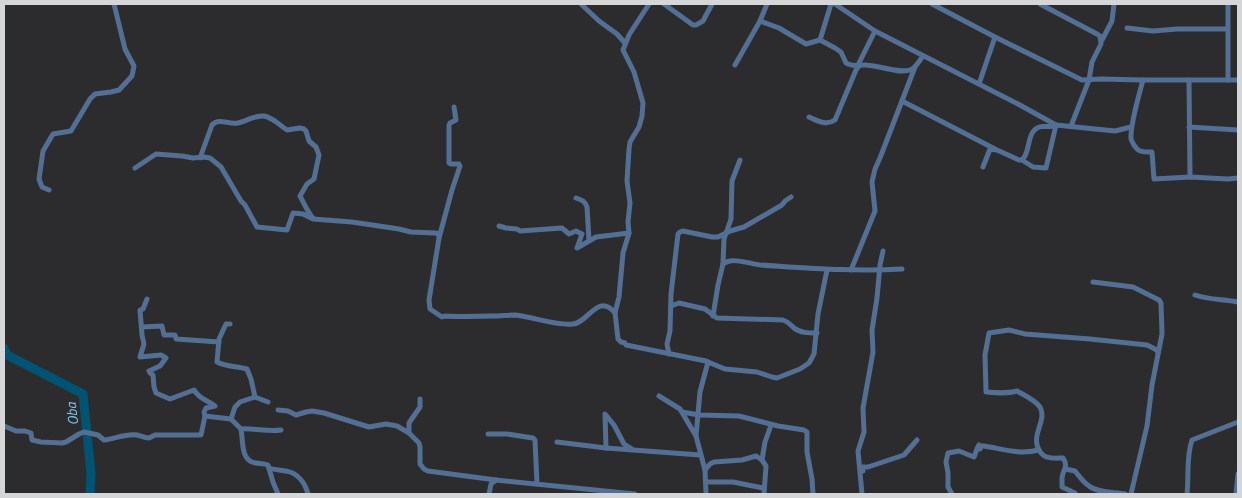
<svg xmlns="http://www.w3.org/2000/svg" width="1242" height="498" viewBox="0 0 1242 498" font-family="'Titillium Web',sans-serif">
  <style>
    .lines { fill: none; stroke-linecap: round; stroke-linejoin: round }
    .river { stroke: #005372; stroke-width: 9 }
    .minor { stroke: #536f93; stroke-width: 5 }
    .labels { text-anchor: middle; stroke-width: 4; stroke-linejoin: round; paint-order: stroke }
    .water-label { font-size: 14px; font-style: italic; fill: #83cdf4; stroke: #2c2c2f }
  </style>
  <rect width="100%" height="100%" fill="#2c2c2f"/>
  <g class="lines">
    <path class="river" d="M4 348 7 355 83 394 91 473 90 494"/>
    <g class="minor">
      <path d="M581 4 599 21 617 34 625 43"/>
      <path d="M649 4 629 35 623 50 634 72 643 103 642 116 639 127 630 142 629 149 627 181 630 203 628 222 629 233 623 253 619 297 615 313 618 339 621 342 625 343 626 345 706 361 708 362 700 392 696 436 705 470 706 494"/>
      <path d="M664 4 693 25H696L703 21 712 4"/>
      <path d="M835 4 875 31 1018 104 1056 125 1115 131 1131 127"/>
      <path d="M932 4 995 37 1082 80 1101 79 1143 80H1238"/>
      <path d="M1040 4 1097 34 1100 36 1101 44 1092 62 1089 80 1071 126"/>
      <path d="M1228 4V80"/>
      <path d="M760 21 779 28 806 44 820 40 835 48 841 52 846 63C852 67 857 65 865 65 877 65 899 74 910 70 916 68 919 61 923 56"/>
      <path d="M1127 28 1153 31 1177 29H1227"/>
      <path d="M820 40 831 4"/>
      <path d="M1102 40 1112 21 1114 4"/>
      <path d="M735 65 760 21 767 4"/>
      <path d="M1143 80C1139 95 1130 125 1131 139 1132 142 1134 146 1137 149 1141 153 1147 152 1152 152L1154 179 1190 177 1228 179 1238 178"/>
      <path d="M1189 80 1190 177"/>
      <path d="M979 84 995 37"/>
      <path d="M902 101 995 149"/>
      <path d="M454 107 456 120 450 123 449 125V163L451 164H459L460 166 452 190 439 238 429 300 430 309 442 317 445 316C461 317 476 316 492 316 500 316 508 315 515 315 534 317 555 326 573 324 588 323 598 292 615 313"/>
      <path d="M809 117C818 121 826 126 835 120L856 70 859 66V63L875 31"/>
      <path d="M1189 127 1238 130"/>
      <path d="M200 158 212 125C219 117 228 125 238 123 247 121 255 115 264 116 274 118 279 125 287 130L300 128 304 129 306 131 309 141 316 147 319 155 314 179 307 184 300 196C304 203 307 211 313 218"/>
      <path d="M1022 160 1033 167 1046 168 1056 125"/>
      <path d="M983 167 990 149 997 150 1019 160H1022C1031 152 1026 135 1037 128 1043 124 1049 129 1056 125"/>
      <path d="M135 168 156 154 182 156 193 158 204 157 210 158 215 162 221 167 241 201 245 205 257 227 287 230 293 213 303 214 313 219 352 222 399 229 411 232 435 233 439 234V237"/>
      <path d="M49 190 42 187 39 179 43 151 53 134 71 131 90 99 95 94 111 92 119 90 132 76 134 66 125 49 114 4"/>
      <path d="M576 198C582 200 585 201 587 207L589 240"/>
      <path d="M499 226 506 228 517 229 520 231 562 228 569 234 576 231 582 234 577 248 596 237 629 233"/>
      <path d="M723 264C725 263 728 261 730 261 737 259 752 264 760 265 808 268 855 272 902 269"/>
      <path d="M851 270 875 211 872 182 875 169 880 158 915 67"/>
      <path d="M1093 282 1133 287 1159 300 1161 303 1162 334 1152 385 1147 426 1131 494"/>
      <path d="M1195 295C1209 300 1224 299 1238 302"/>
      <path d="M671 306 679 303 705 309 717 318 783 320C789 322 790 324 794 328 800 333 809 333 817 333"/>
      <path d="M713 316 718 285 723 264 724 239 731 219 732 181 740 160"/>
      <path d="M230 324H226L219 339 217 362C226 367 237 366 247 369L251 379 255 397"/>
      <path d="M142 327 162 326 164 335H175L176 339 219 342"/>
      <path d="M669 354 667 344 670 331 671 294 678 234 680 232 683 231 712 237H718L730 231 744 227 782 205 785 201 791 197"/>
      <path d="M708 362 725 369 757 372 772 377 777 378 800 369 809 363 814 354 818 314 827 270"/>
      <path d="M659 396 680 409 696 436"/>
      <path d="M278 410 288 411 296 415 306 412 312 411 324 413 369 427 386 424 397 426 409 433 419 443 420 447V464L424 469 428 471 496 480 635 494"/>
      <path d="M682 412 699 415 739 416 778 426 804 430 807 432V452L812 479 813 494"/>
      <path d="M205 416 231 419 241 429C255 428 268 432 281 430"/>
      <path d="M231 419 235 407 240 402 255 397 268 402"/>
      <path d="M4 426 16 431H25L31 433 32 440 41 442 62 443 66 442 79 434 84 432 98 435 104 440C115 439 126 433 137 435 141 436 145 438 149 438L155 435H201L205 416 204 412 206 408 215 406C207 400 199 399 194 390L170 399 156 393 154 387 153 375 150 373 149 371 160 366 166 358 161 355 140 357 144 344 142 335 140 310 143 309 147 299"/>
      <path d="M241 429C243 439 241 458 252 462 257 464 263 463 268 465L273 482 278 494"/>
      <path d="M409 433V423L420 407V399"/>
      <path d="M488 434H507L533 438 535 440 537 484"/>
      <path d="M557 442 606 448 700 455"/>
      <path d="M606 448 605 414 614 425 624 444 632 449"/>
      <path d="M762 460 765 442 770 428"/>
      <path d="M269 468C275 470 280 470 286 471 298 473 305 483 308 494"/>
      <path d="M1065 469 1075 471C1079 476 1083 482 1089 486 1098 493 1114 492 1125 494"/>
      <path d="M705 470 710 464 714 462 742 460 756 456 762 460 766 466 764 494"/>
      <path d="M863 471 862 467H868L904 455 917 440"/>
      <path d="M706 482H733L763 488"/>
      <path d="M489 494 491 484 496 480"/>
      <path d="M862 494 858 451 864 432 863 408 873 352 872 330 877 298 880 265 883 251"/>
      <path d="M952 494 948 487V473L946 462 948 453 959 451 974 457C976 453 976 449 979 445L980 449 981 446H984C1003 449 1020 455 1039 450"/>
      <path d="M1075 494V493L1062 487C1062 484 1062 481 1062 478 1063 469 1069 467 1063 458 1058 458 1052 459 1047 457 1045 457 1042 454 1041 453 1028 436 1048 422 1040 407 1035 400 1024 395 1017 391 1007 394 997 393 986 392L985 355 989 333 1009 330 1025 334 1090 339 1147 345 1155 349 1158 352"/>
      <path d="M1187 494C1189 476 1186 457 1192 440L1238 422"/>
      <path d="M1236 494 1238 474"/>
    </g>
  </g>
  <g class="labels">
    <g class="water-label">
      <text transform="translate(72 414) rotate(-96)" y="5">Oba</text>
    </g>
  </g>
  <rect width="1242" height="498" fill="none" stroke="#d5d6d7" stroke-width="10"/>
</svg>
